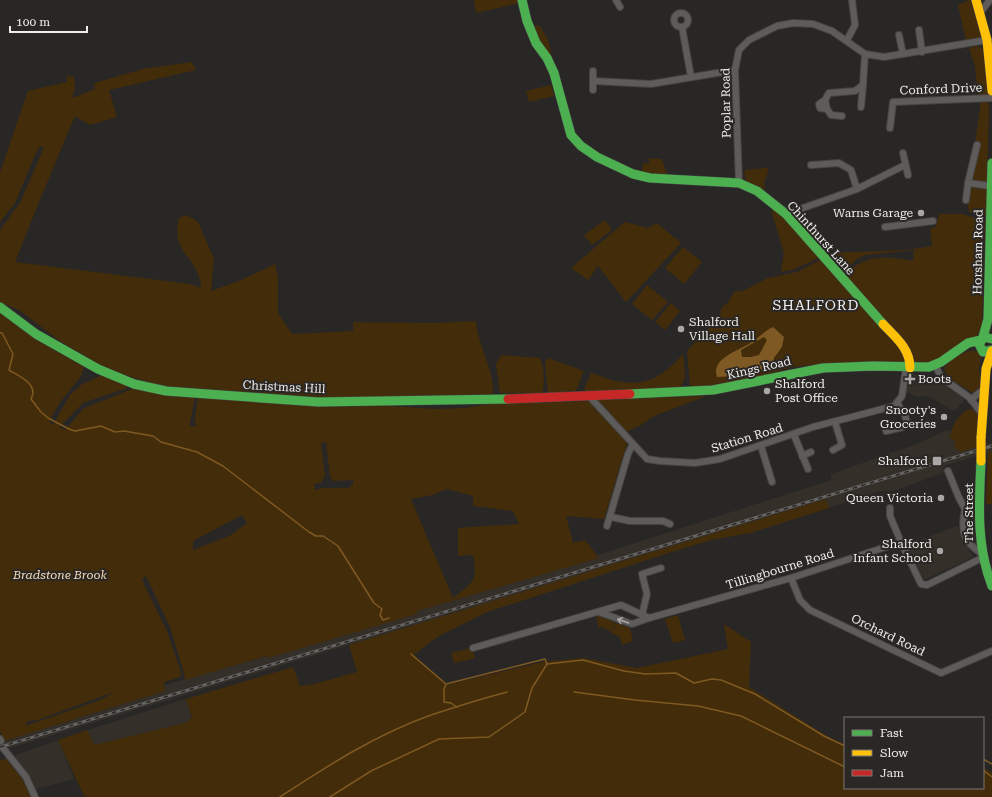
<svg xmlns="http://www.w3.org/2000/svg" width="992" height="797" viewBox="0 0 992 797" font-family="'Roboto Serif',serif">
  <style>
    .built { fill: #342f28 }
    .green { fill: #432c09; fill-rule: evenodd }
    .water { fill: #7f5923; fill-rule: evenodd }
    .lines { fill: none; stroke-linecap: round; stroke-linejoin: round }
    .stream { stroke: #7f5923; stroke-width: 1.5 }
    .street-casing { stroke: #454443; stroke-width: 8 }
    .fast-casing { stroke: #454443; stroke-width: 10 }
    .slow-casing { stroke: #454443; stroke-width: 10 }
    .jam-casing { stroke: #454443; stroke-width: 10 }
    .street { stroke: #5d5c5b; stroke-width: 6 }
    .fast { stroke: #4caf50; stroke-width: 9 }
    .slow { stroke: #ffc107; stroke-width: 9 }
    .jam { stroke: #c62828; stroke-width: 9 }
    .rail-casing { stroke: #656463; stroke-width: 3 }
    .rail { stroke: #2a2724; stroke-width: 1.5; stroke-dasharray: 4.5; stroke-linecap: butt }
    .slow-bridge-casing { stroke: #454443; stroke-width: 10; stroke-linecap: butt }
    .slow-bridge { stroke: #ffc107; stroke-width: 9 }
    .oneway { stroke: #a6a5a3 }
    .poi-dot { fill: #aaa8a6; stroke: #2a2724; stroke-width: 1.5 }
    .labels { text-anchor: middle; stroke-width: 4; stroke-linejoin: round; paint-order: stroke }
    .street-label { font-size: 12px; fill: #efeeeb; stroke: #2a2724 }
    .poi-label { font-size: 12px; fill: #efeeeb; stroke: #2a2724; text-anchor: end }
    .park-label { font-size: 12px; font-style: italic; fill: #f7dab5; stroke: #2a2724 }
    .quarter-label { font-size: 14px; letter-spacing: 1px; fill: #efeeeb; stroke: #2a2724 }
  </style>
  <rect width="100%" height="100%" fill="#292725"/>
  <g class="built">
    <path d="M907 373 940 380 951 386 964 400 957 409 953 411 928 396 918 397 904 391Z"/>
    <path d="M947 430 951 431 950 438 986 444 992 442V451L944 466 945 472 897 490 881 491 750 533 711 540 665 554 487 612 479 605 7 749 4 741 165 691V685L417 614 416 611 599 558 598 555 831 480V474L914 445Z"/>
    <path d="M957 526 973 557 924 580 907 545Z"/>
    <path d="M186 699 192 719 185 723 94 745 87 730Z"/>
    <path d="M58 740 74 779 36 789 26 771 16 762 13 756Z"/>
  </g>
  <g class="green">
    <path d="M474 0H519L520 3 476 13Z"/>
    <path d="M969 0H971L981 38 966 40 958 5Z"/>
    <path d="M535 25 540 26C545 34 551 44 551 54L547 55 532 27Z"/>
    <path d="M977 46 983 49 984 54 988 95 978 97 975 66 969 48Z"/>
    <path d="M192 62 196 70 109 90 117 117 90 125 75 116 41 197 15 262 190 284 201 288C200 257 170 255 179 218L186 215 198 222 214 259 211 291 239 281 275 264 278 278V313L292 334 353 331V322L433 323 476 321C478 346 494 368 493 394L338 398 163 386 134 378 99 364 60 341 19 310 0 302V230L21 201 44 147 40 146 35 155 15 203 0 222V172L28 91 67 82V76L74 77 75 88 72 97H75L95 89 94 83 143 69Z"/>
    <path d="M551 85 554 96 529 102 526 91Z"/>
    <path d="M988 100 989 109 987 181 985 183 972 180 977 153 980 147 979 144H975L981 101Z"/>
    <path d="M649 158 662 159 668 177 642 173 643 163 649 164Z"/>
    <path d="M768 168 767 176 764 181 765 186 762 192C753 187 742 181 745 170Z"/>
    <path d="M975 186 986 187 987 189 986 215 983 216 969 212 968 205 966 204 968 191Z"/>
    <path d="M774 208 821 257 792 270 781 272 784 253 771 210Z"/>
    <path d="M939 214H962L985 221 982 327 977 336 971 338C957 347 929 371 913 361L845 275C864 254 887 256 913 261L914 250 866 255 858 258 844 271H841L827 256 828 253 908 250 932 246 930 229 936 227Z"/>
    <path d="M605 220 612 230 592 245 584 235Z"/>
    <path d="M625 222 648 228 657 223 681 243 626 302 598 266 588 280 571 268Z"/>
    <path d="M683 247 702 262 684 284 665 268Z"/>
    <path d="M820 260H823L902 350 906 363 810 365 792 367 762 376 732 383 694 387 690 385 687 351 717 319 723 306 727 304 734 292 743 291 768 278 797 272Z"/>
    <path d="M647 285 668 302 652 320 632 304Z"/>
    <path d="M671 303 680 311 665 330 655 322Z"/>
    <path d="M0 313 36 340 84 367 81 376 61 401 49 421 53 425 70 395 81 385 102 375 127 386V388L83 403 59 427 65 430 84 408 135 388 195 398 189 426 196 427 195 418 198 398 327 407 388 406 437 409 465 408 489 404 588 401 627 443 604 519 566 516 573 543 585 540 599 558 417 611V614L268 658 266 656 185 680 184 673 170 627 146 576 142 580 167 631 181 673 180 677 164 682 165 691 4 741 0 731ZM326 442 330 476 333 481 353 480V484L349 488H323L315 490 314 484 321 483 325 476 321 443ZM447 489 473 496V506L513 511 519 524 458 528V556L473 555C478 582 473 582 453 598L411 499 432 495ZM242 515 247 523 231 535 193 550V541ZM117 691 98 701 25 726 28 721 37 720Z"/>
    <path d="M969 351H977L981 357 979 369 981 389 974 394 948 377 944 369C947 361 960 354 969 351Z"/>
    <path d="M683 354C684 364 688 381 679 388L586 392 584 389 591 373C598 374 604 378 612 380 645 388 662 378 683 354Z"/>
    <path d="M501 355 540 358C544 365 545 386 542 393H500L496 364Z"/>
    <path d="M548 358 584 371 576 391 548 393 545 363Z"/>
    <path d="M703 396 704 397 654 416 641 425 626 432 622 431 598 404V400Z"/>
    <path d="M972 409 978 415 977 447 960 452 959 449H955V440L950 438C951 427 960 410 972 409Z"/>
    <path d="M992 451V504H986L988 452Z"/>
    <path d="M826 499 829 508 750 533 711 540 665 554 487 612 437 637 414 655 447 685 542 662 583 658 637 668 728 649 724 624 751 642 749 687 830 738 845 744V788H983V767L992 773V797H89L84 796 58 740 87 730 94 745 185 723 192 718 186 699 293 667 300 686 314 684 357 672 349 645Z"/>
    <path d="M678 615 685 640 673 643 665 619Z"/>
    <path d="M600 616 616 623 611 632 603 627 599 628 596 617Z"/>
    <path d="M617 623 630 628 633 641 622 645 620 637 611 633Z"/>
    <path d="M472 648 475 658 454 663 451 653Z"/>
    <path d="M6 759 22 779 31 797H0V760Z"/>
  </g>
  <path class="water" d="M773 327 784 337 782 347 774 358 773 363C750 381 743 375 717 377 710 358 741 350 752 342 759 337 765 331 773 327ZM764 337 767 340 759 355 751 357H742L741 350Z"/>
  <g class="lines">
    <g class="stream">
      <path d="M0 333H2L13 354 9 370C20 377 39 384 31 399L41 412 48 418 69 429 75 431 101 426 115 432 124 431 153 436 161 442 197 452 223 466 309 532 316 536H323L338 546 374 603 382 609 380 615 383 620 389 618"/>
      <path d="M411 654 446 684 545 659 547 664"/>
      <path d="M547 664 583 660 624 671 645 674 676 673 694 683 712 679 721 680 755 694 824 736 845 746"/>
      <path d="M446 684 444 689V702L451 703 457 707"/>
      <path d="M574 692 635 700 698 706 741 716 845 767"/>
      <path d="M983 759 992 764"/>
      <path d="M983 770 992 777"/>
      <path d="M280 797C327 766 377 734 431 715 455 707 481 699 507 692"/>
      <path d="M330 797 371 771 439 739 489 737 525 712 532 688 547 664"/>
    </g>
    <defs>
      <g id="street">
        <path d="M616 0 620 7"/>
        <circle cx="681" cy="20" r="7"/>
        <path d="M980 13 990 0"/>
        <path d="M682 27 691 77"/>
        <path d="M919 30 922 52"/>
        <path d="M899 35 903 54"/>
        <path d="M847 40 855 25 852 0"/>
        <path d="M593 71V90"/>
        <path d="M594 81 651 84 735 70"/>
        <path d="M825 100 819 104 820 108 827 109 825 100 829 93 855 91 863 85 865 54"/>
        <path d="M861 107 863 85"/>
        <path d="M827 109 831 115 842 116"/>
        <path d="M890 128 893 102 992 98"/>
        <path d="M977 145 968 183 991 186"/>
        <path d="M903 153 908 175"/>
        <path d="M811 165 839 163 851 170 857 189"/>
        <path d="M739 183 735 70 739 50 749 40 777 26 793 23 813 24 832 31 865 54 884 57 987 40"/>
        <path d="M966 200 968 183"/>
        <path d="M786 214 857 189 905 165"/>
        <path d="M885 227 933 221"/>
        <path d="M935 365 941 377 970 398 983 415"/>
        <path d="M588 395 647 459 660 461 695 463 720 459 813 427 894 406 902 396 906 368"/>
        <path d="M971 400 980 392H984"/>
        <path d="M886 431 903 427 907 424 905 415 897 403"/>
        <path d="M794 435 808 469"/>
        <path d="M761 446 772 482"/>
        <path d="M833 450 842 445 835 422"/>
        <path d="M802 456 811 452"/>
        <path d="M948 471 959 498 965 509C961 529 962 541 981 553"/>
        <path d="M890 508V516L901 542"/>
        <path d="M611 517 630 521H663L670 524"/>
        <path d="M607 526 628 454 633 444"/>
        <path d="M791 578 800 600 810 610 941 673 992 651"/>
        <path d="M642 615 647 594 642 574 661 568"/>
        <path d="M649 618 791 578 901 542 921 584 927 585 982 558"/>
        <path d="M473 648 621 605 649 618 632 624 599 612"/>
        <path d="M0 739 1 741"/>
        <path d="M3 748 26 777 35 797"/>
      </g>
      <g id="fast">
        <path d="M522 0 527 21 536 43 547 58 554 73 571 135 581 146 597 157 633 174 650 178 739 183 757 191 786 214 883 324"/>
        <path d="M0 307 36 334 98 369 134 384 166 391 318 402 508 399"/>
        <path d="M983 337 988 319 992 163"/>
        <path d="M992 339 984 337 979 344 983 352 992 350"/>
        <path d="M630 394 713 390 823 368 873 366 929 367 941 362 968 343 981 340"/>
        <path d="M981 461C979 504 976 545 992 586"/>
      </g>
      <g id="slow">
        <path d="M976 0 987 40 992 91"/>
        <path d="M883 324C895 337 910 348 910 368"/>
        <path d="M981 438 986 369 992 351"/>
      </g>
      <path id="jam" d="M508 399 630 394"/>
    </defs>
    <use href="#street" class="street-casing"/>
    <use href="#fast" class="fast-casing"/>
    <use href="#slow" class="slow-casing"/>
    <use href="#jam" class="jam-casing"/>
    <use href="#street" class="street"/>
    <use href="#fast" class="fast"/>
    <use href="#slow" class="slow"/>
    <use href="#jam" class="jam"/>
    <defs>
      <path id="rail" d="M0 747 992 446"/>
    </defs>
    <use href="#rail" class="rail-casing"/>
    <use href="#rail" class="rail"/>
    <defs>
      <path id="slow-bridge" d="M981 438V461"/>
    </defs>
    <use href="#slow-bridge" class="slow-bridge-casing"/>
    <use href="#slow-bridge" class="slow-bridge"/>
  </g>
  <defs><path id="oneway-shaft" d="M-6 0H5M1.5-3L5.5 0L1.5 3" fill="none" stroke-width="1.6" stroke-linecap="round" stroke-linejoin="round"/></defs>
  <use class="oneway" href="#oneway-shaft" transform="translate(623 621) rotate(-161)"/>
  <g class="poi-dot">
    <circle cx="921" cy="213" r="4"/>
    <circle cx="681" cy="329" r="4"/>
    <path d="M908 373h4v4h4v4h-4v4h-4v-4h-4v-4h4z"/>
    <circle cx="767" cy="391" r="4"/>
    <circle cx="944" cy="417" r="4"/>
    <rect x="932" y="456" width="10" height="10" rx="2"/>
    <circle cx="941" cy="498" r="4"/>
    <circle cx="940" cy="551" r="4"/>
  </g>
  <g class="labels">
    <g class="street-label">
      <text transform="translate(941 89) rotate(-2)" y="4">Conford Drive</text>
      <text transform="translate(726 103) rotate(-91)" y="4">Poplar Road</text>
      <text transform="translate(821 238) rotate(48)" y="4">Chinthurst Lane</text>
      <text transform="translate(978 252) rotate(-89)" y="4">Horsham Road</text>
      <text transform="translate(759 368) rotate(-13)" y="4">Kings Road</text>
      <text transform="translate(284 387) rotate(3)" y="4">Christmas Hill</text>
      <text transform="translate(747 438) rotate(-17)" y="4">Station Road</text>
      <text transform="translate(969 513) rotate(-90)" y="4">The Street</text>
      <text transform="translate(780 569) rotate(-17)" y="4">Tillingbourne Road</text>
      <text transform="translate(888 635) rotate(26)" y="4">Orchard Road</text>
    </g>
    <g class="poi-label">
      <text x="913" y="217">Warns Garage</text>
      <text x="689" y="326" text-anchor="start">Shalford<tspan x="689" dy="14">Village Hall</tspan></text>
      <text x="918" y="383" text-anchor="start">Boots</text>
      <text x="775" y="388" text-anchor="start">Shalford<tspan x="775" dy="14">Post Office</tspan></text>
      <text x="936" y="414">Snooty's<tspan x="936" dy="14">Groceries</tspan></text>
      <text x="928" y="465">Shalford</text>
      <text x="933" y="502">Queen Victoria</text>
      <text x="932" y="548">Shalford<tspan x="932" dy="14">Infant School</tspan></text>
    </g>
    <g class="park-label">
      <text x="60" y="579">Bradstone Brook</text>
    </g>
    <g class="quarter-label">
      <text x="816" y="310">SHALFORD</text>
    </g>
  </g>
  <rect x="844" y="717" width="140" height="72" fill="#2a2724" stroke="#797774"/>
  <rect x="852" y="730" width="20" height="6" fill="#4caf50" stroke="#797774"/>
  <text x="880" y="737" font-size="12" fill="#efeeeb">Fast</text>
  <rect x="852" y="750" width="20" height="6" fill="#ffc107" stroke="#797774"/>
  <text x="880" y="757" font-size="12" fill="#efeeeb">Slow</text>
  <rect x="852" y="770" width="20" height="6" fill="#c62828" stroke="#797774"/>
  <text x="880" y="777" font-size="12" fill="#efeeeb">Jam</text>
  <path d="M10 26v6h77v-6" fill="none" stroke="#efeeeb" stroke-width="2"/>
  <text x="16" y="26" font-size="12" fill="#efeeeb" stroke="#2a2724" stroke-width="3" paint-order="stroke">100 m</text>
</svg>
